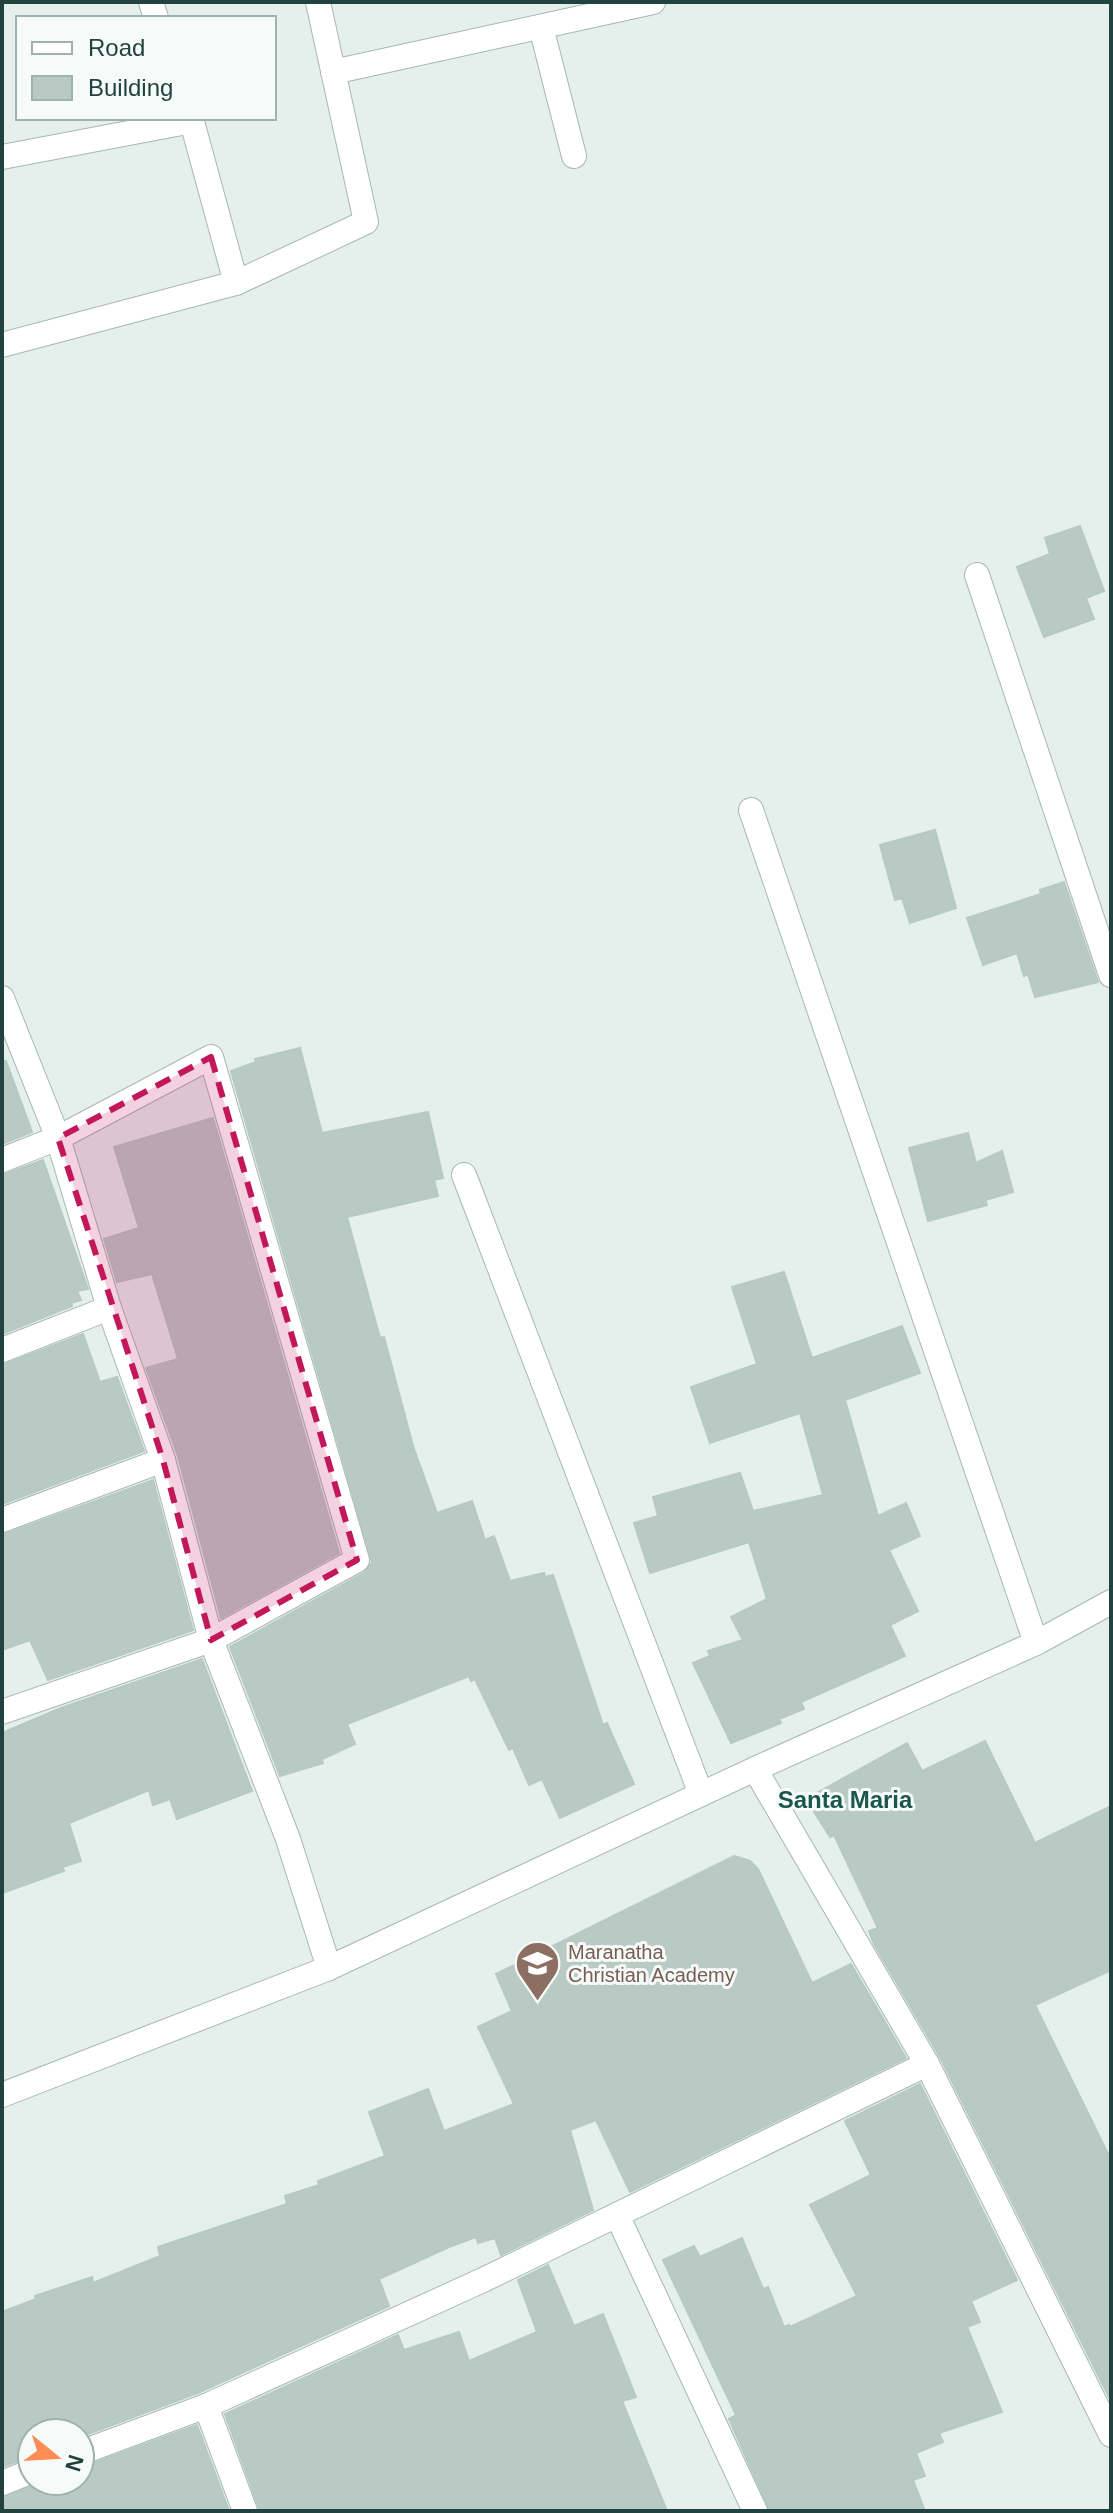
<svg xmlns="http://www.w3.org/2000/svg" width="1113" height="2513" viewBox="0 0 1113 2513" font-family="Helvetica,sans-serif">
  <style>
    .building { fill: #b9cac5; stroke: #b6c9c3; stroke-width: 2 }
    .lines { fill: none; stroke-linecap: round; stroke-linejoin: round }
    .minor-casing { stroke: #a7b8b3; stroke-width: 26 }
    .minor { stroke: #fff; stroke-width: 24 }
    .marked { fill: #c2185b; fill-opacity: 0.2; stroke: #c2185b; stroke-width: 6; stroke-dasharray: 16 10; stroke-linejoin: round }
    .labels { text-anchor: middle; stroke-width: 6; stroke-linejoin: round; paint-order: stroke }
    .education-label { font-size: 20px; fill: #785e54; stroke: #f6fbf9; text-anchor: start }
    .quarter-label { font-size: 24px; font-weight: bold; fill: #1c574e; stroke: #f6fbf9 }
  </style>
  <rect width="100%" height="100%" fill="#e5efeb"/>
  <g class="building">
    <path d="M1080 526 1104 591 1086 598 1094 619 1044 637 1017 567 1050 554 1045 538Z"/>
    <path d="M935 830 956 908 910 923 902 898 895 900 880 845Z"/>
    <path d="M1064 882 1098 982 1035 997 1028 974 1024 976 1017 953 983 965 967 918 1041 894 1040 890Z"/>
    <path d="M300 1048 322 1133 428 1112 443 1178 434 1180 438 1196 347 1217 380 1338 384 1337 413 1446 437 1513 472 1501 485 1540 494 1536 510 1581 544 1573 545 1577 553 1575 603 1725 607 1723 634 1784 560 1818 542 1779 529 1785 513 1748 509 1750 475 1679 471 1681 469 1676 347 1724 355 1744 322 1759 323 1763 280 1776 230 1647 364 1573 372 1562 231 1071 256 1062 255 1059Z"/>
    <path d="M2 1061H6L32 1132 2 1144Z"/>
    <path d="M213 1118 339 1553 221 1618 178 1456 146 1368 178 1359 152 1274 117 1282 104 1239 139 1228 114 1147Z"/>
    <path d="M968 1133 976 1163 1002 1151 1013 1192 985 1200 987 1205 928 1221 909 1148Z"/>
    <path d="M43 1160 88 1289 77 1291 81 1300 71 1303 72 1306 2 1334V1175Z"/>
    <path d="M784 1272 812 1358 902 1326 920 1373 845 1400 878 1516 906 1503 920 1536 889 1550 918 1611 890 1625 905 1656 801 1702 804 1709 779 1719 781 1723 731 1743 693 1663 710 1656 708 1651 743 1640 731 1617 767 1599 749 1542 650 1573 634 1523 658 1516 653 1497 740 1473 753 1511 823 1495 800 1413 710 1443 691 1387 757 1364 732 1287Z"/>
    <path d="M83 1334 100 1382 117 1377 144 1451 2 1504V1365Z"/>
    <path d="M153 1480 193 1630 48 1680 30 1640 2 1650V1535Z"/>
    <path d="M202 1659 252 1791 177 1819 170 1799 153 1805 149 1790 69 1823 81 1861 62 1867 64 1871 2 1893V1733L61 1708Z"/>
    <path d="M985 1741 1035 1843 1111 1806V1970L1035 2005 1111 2160V2401L940 2057 874 1944 869 1931 878 1928 834 1835 830 1837 806 1799 907 1743 922 1771Z"/>
    <path d="M734 1856 750 1861 758 1869 812 1983 851 1964 906 2058 630 2192 596 2120 570 2130 593 2210 501 2255 495 2238 478 2243 476 2237 449 2247 379 2279 389 2306 200 2392 80 2437V2433H32V2456L2 2467V2312L36 2299 35 2296 92 2277 93 2283 160 2256 158 2247 287 2204 285 2196 319 2185 318 2181 385 2156 369 2112 428 2089 444 2131 514 2104 478 2027 512 2011 496 1974Z"/>
    <path d="M920 2084 1017 2280 971 2301 980 2322 967 2327 1002 2412 939 2433 943 2442 916 2453 925 2476 913 2480 925 2511H770L729 2419 736 2415 663 2260 694 2246 700 2257 742 2238 763 2289 768 2287 784 2327 789 2325 790 2327 857 2296 810 2205 871 2175 845 2121Z"/>
    <path d="M548 2265 574 2326 603 2314 636 2397 622 2401 667 2511H260L225 2414 398 2335 404 2350 459 2332 469 2361 537 2332 518 2280Z"/>
    <path d="M197 2425 229 2511H2V2498L43 2481H80V2468Z"/>
  </g>
  <g class="lines">
    <defs>
      <g id="minor">
        <path d="M151 2 156 18"/>
        <path d="M541 27 574 156"/>
        <path d="M333 72 653 2"/>
        <path d="M191 118 236 283"/>
        <path d="M2 157 192 121"/>
        <path d="M2 345 236 283 366 222 318 2"/>
        <path d="M977 575 1111 975"/>
        <path d="M751 810 1036 1643"/>
        <path d="M2 998 58 1138 109 1308 163 1460 211 1640 288 1839 329 1968"/>
        <path d="M2 1160 58 1138 211 1057 357 1560 211 1640 2 1712"/>
        <path d="M464 1175 701 1794"/>
        <path d="M2 1350 109 1308"/>
        <path d="M2 1520 163 1460"/>
        <path d="M755 1769 927 2064 1111 2435"/>
        <path d="M2 2095 329 1968 755 1769 1036 1643 1111 1602"/>
        <path d="M617 2215 755 2511"/>
        <path d="M206 2406 245 2511"/>
        <path d="M80 2453 206 2406 483 2280 927 2064"/>
        <path d="M2 2483 32 2471"/>
      </g>
    </defs>
    <use href="#minor" class="minor-casing"/>
    <use href="#minor" class="minor"/>
  </g>
  <path class="marked" d="M211 1057 357 1560 211 1640 163 1460 58 1138Z"/>
  <defs>
    <symbol id="school-pin" viewBox="-11 -11 22 30"><path d="M0 17L-7.5 6A9.5 9.5 0 1 1 7.5 6Z" fill="#8d6e63" stroke="#f6fbf9"/><path d="M0-5L7-2L0 1L-7-2ZM-4 1L0 2.5L4 1V4Q0 6-4 4Z" fill="#fff"/></symbol>
  </defs>
  <g fill-rule="evenodd">
    <use href="#school-pin" x="512" y="1938" width="51" height="69"/>
  </g>
  <g class="labels">
    <g class="education-label">
      <text x="568" y="1959">Maranatha<tspan x="568" dy="23">Christian Academy</tspan></text>
    </g>
    <g class="quarter-label">
      <text x="845" y="1808">Santa Maria</text>
    </g>
  </g>
  <rect width="1113" height="2513" fill="none" stroke="#22433d" stroke-width="8"/>
  <rect x="16" y="16" width="260" height="104" fill="#f6fbf9" stroke="#a1b1ae" stroke-width="2"/>
  <rect x="32" y="42" width="40" height="12" fill="#ffffff" stroke="#a1b1ae" stroke-width="2"/>
  <text x="88" y="56" font-size="24" fill="#22433d">Road</text>
  <rect x="32" y="76" width="40" height="24" fill="#b9cac5" stroke="#a1b1ae" stroke-width="2"/>
  <text x="88" y="96" font-size="24" fill="#22433d">Building</text>
  <g transform="translate(56 2457) rotate(108)"><circle r="38" fill="#f6fbf9" stroke="#a1b1ae" stroke-width="2"/>
  <path d="M0-6L14 30L0 20L-14 30Z" fill="#fc8e55"/>
  <text y="-12" font-size="22" font-weight="bold" text-anchor="middle" fill="#22433d">N</text>
  </g>
</svg>
